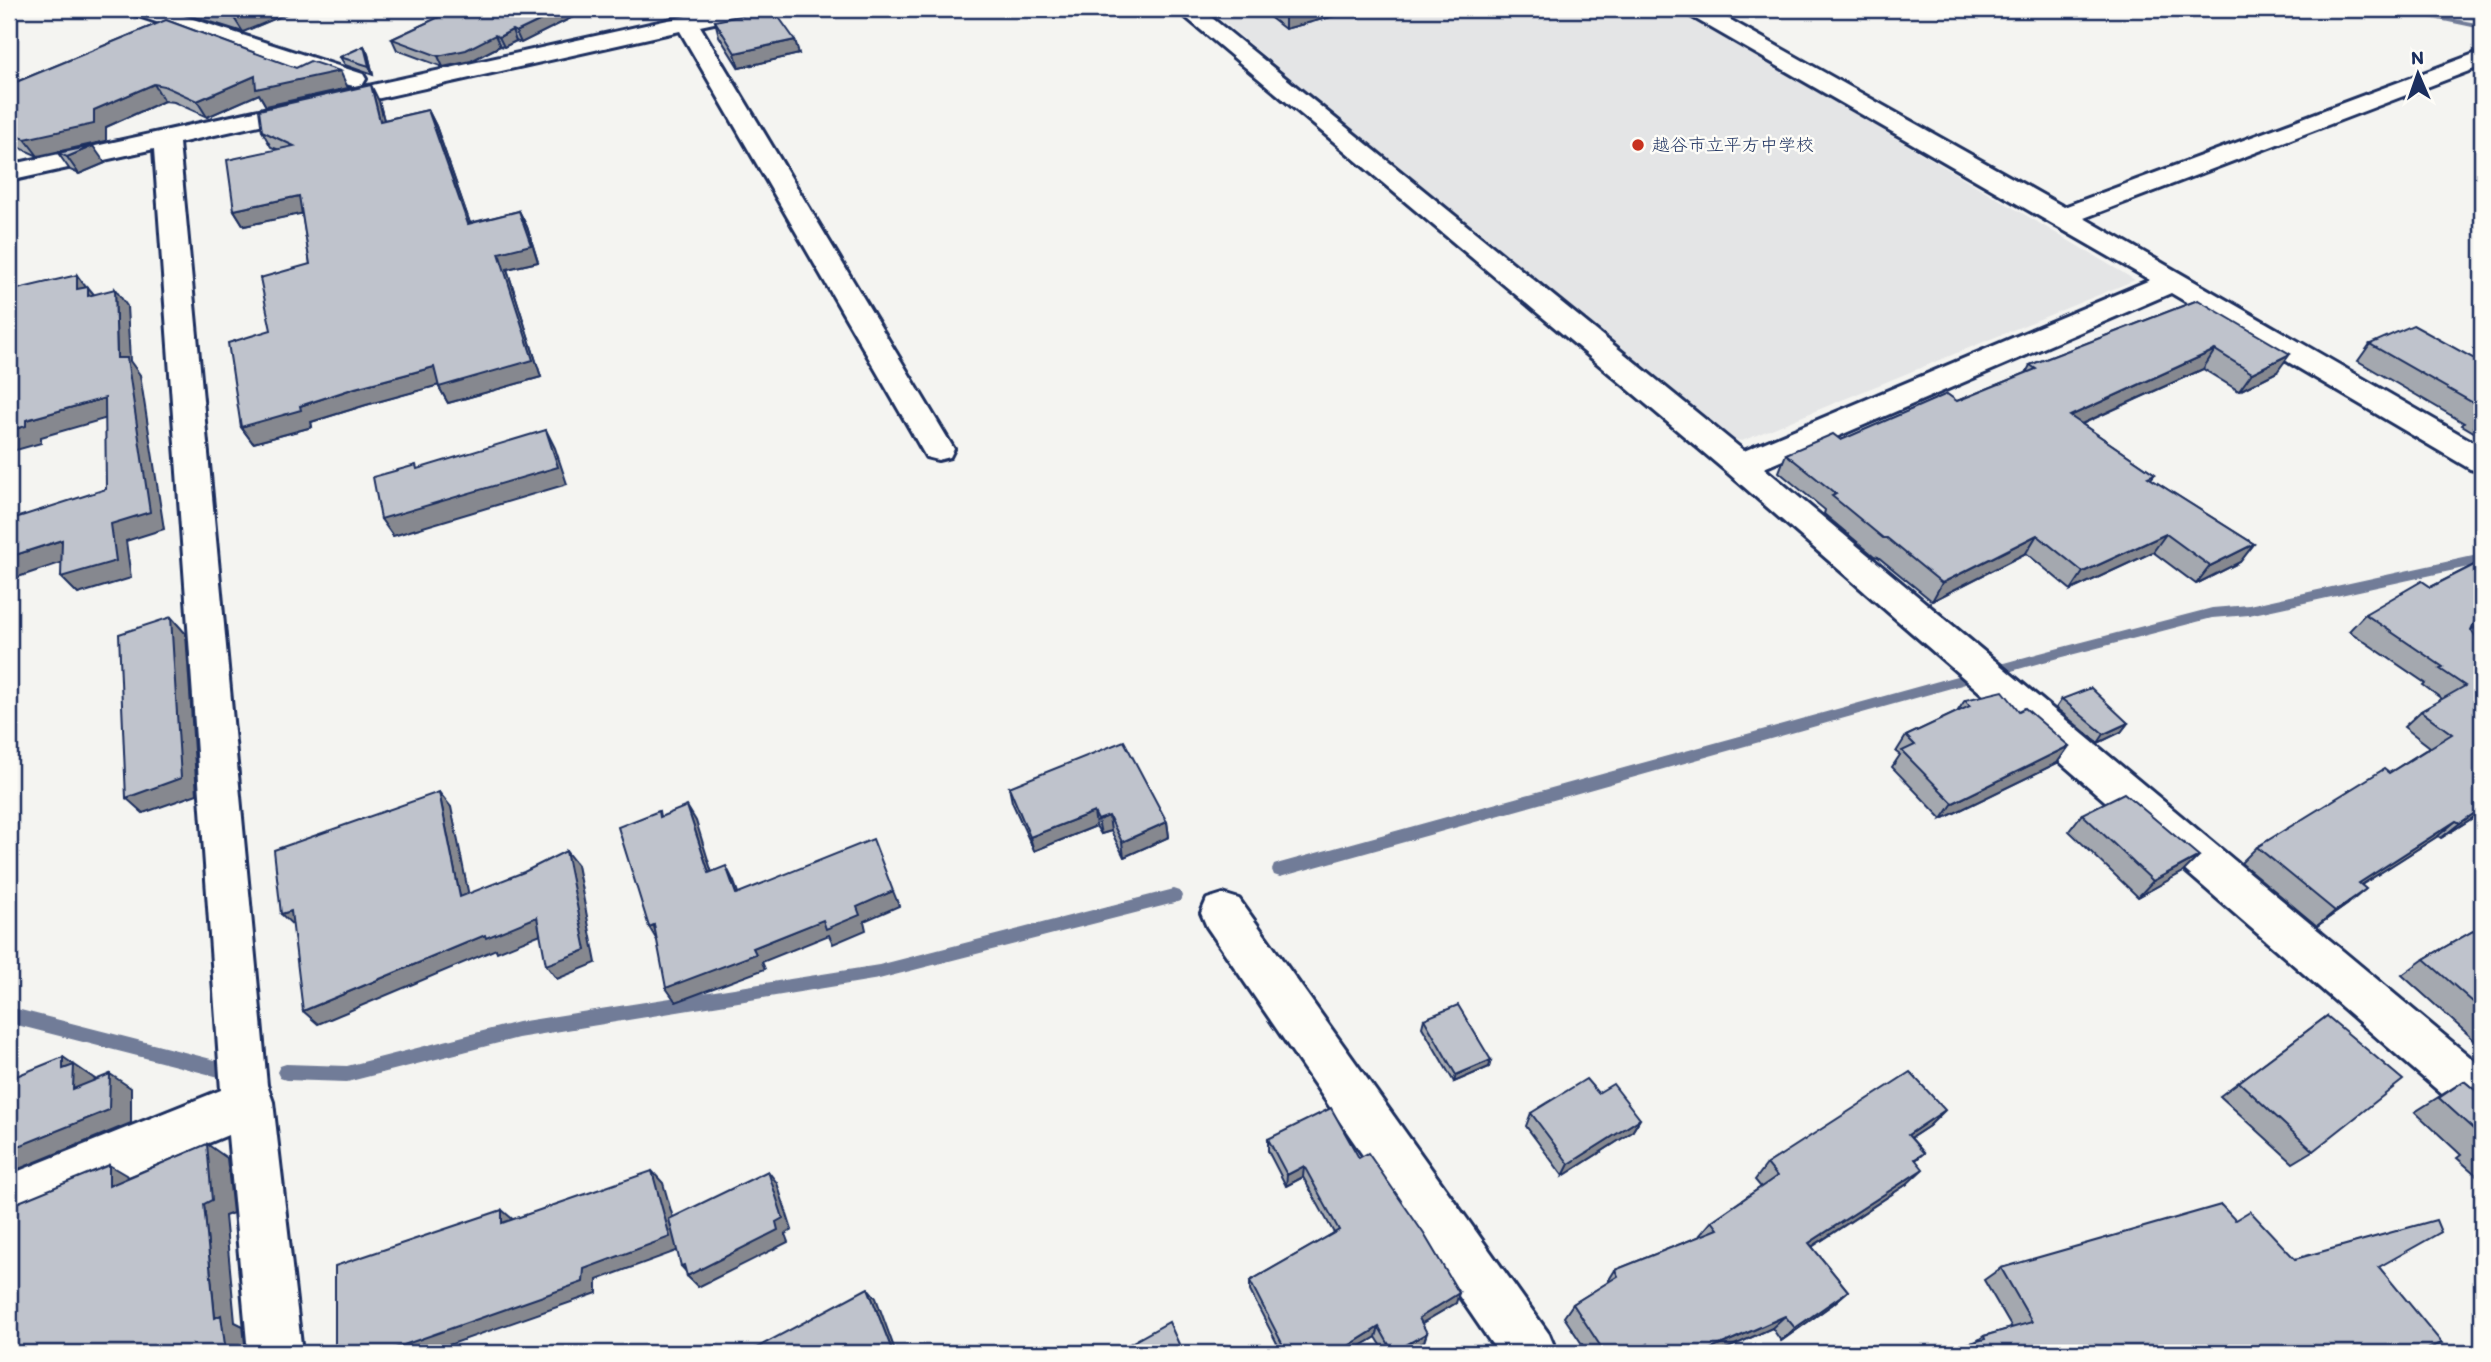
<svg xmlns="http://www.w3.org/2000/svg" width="2491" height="1362" viewBox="0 0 2491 1362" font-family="Itim,'Klee One',sans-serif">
  <rect width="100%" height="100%" fill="#f4f4f1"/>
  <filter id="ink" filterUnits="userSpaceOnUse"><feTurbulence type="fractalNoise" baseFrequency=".0143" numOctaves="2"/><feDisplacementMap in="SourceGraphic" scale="14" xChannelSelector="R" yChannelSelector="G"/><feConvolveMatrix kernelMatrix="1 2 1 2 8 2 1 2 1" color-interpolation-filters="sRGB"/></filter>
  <g filter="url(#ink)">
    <path fill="#e4e5e6" d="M1208 9H1678L2135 280 1742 441 1722 437Z"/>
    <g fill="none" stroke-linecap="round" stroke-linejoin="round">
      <g fill="#717c98" fill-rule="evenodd">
        <path d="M2386 9H2401L2482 24V29Z"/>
        <path d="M2482 554V564L2249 615 2212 618 2040 663 1280 877 1274 875 1272 870 1274 865 1280 863 2040 653 2212 608 2249 605Z"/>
        <path d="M1174 889 1180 891 1182 896 1180 901 1174 903 879 979 518 1038 347 1082 286 1080 280 1078 277 1072 280 1066 286 1064 347 1066 518 1022 879 965Z"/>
        <path d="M9 1007 219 1061 225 1063 228 1069 225 1075 219 1077 9 1023Z"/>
      </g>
      <g stroke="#1b2f5e" stroke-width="6">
        <g id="minor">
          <path d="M129 9H162L363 74 366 79 363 84 354 86 345 84 132 14Z"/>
          <path d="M718 9H759L756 14 700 26 954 449 950 457 938 460 926 457 680 31 179 143 267 1085 273 1102 302 1353H248L228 1135 9 1225V1175L221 1090 154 149 9 181V165Z"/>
          <path d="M1176 9H1201L1744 451 2150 280 1687 14 1684 9H1711L2064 207 2482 51V66L2084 218 2482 447V472L2470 469 2171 293 1764 468 2482 1067V1121L2465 1114 1728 473Z"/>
          <path d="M1223 894 1239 899 1549 1334 1557 1353H1498L1207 927 1201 913 1207 899Z"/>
        </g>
      </g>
      <use href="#minor" fill="#fdfcf7" fill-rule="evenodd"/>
    </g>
    <g fill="#a4a8af" stroke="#1b2f5e" stroke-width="2">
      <path d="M169 9H298L243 32Z"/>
      <path d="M456 9H582L583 12 521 43 516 41 504 47 500 46 471 61 443 67 397 50 392 39Z"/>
      <path d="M1259 9H1361L1285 29Z"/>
      <path d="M166 20 348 88 266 106 259 94 207 117 174 102 164 101 106 127V141L38 156 11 144 9 142V85Z"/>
      <path d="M715 21 795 40 799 54 739 68 719 36Z"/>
      <path d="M364 46 368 54 373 75 345 65 340 57Z"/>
      <path d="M379 101 384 120 428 110 436 126 470 223 519 211 527 227 538 262 507 269 541 377 448 403 438 385 366 405 311 422 312 427 253 443 241 427 271 330 310 264 302 213 244 226 234 210 277 149 271 147 262 131Z"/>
      <path d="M58 153 105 163 79 174 70 170Z"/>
      <path d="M2198 300 2277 372 2239 391 2203 369 2082 424 2155 474 2151 479 2254 544 2240 562 2196 584 2153 552 2071 590 2026 553 1932 601 1878 557 1874 556 1824 514 1825 510 1779 472 1786 454 1841 440 1957 401 2026 373 2030 365Z"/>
      <path d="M2370 344 2482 363V437L2462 425 2464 423 2358 361Z"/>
      <path d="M2482 561V631L2474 628 2471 630 2478 641 2482 643V812L2441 838 2438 836 2361 885 2348 904 2317 926 2241 863 2257 847 2389 773 2430 747 2404 727 2421 711 2442 699 2423 685 2425 683 2349 631 2365 614 2431 587Z"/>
      <path d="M2062 699 2128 723 2121 732 2098 743 2056 708Z"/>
      <path d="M1965 700 2019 711 2069 746 2057 763 1942 819 1892 767 1900 755 1896 752 1906 736 1957 712Z"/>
      <path d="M1009 787 1167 822 1169 837 1124 857 1111 831 1101 834 1096 826 1034 851 1012 802Z"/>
      <path d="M2082 814 2183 872 2138 897 2069 831Z"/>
      <path d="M2482 926V1047L2402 975 2424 959Z"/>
      <path d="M2327 1016 2313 1151 2293 1163 2220 1096Z"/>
      <path d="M1424 1019 1491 1060 1489 1067 1454 1082 1422 1027Z"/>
      <path d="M2464 1081 2482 1096V1180L2457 1158 2461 1155 2415 1112Z"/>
      <path d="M1598 1093 1640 1119 1632 1132 1563 1176 1526 1126 1531 1113Z"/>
      <path d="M1945 1110 1929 1126 1911 1138 1924 1153 1916 1160 1907 1184 1812 1247 1848 1291 1833 1304 1781 1341 1772 1328 1717 1353H1588L1564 1317 1573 1304 1607 1283 1615 1270 1701 1236 1700 1235 1712 1221 1761 1187 1755 1180 1767 1164Z"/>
      <path d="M1268 1139 1359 1158 1456 1303 1422 1323 1424 1342 1404 1353H1386L1376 1337 1349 1353H1282L1250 1291V1281L1334 1233 1303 1177 1286 1186 1268 1151Z"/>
      <path d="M2235 1220 2295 1259 2441 1232 1975 1342 1984 1336 2012 1328 1984 1280 2001 1268Z"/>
    </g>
    <g fill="#86888f" stroke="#1b2f5e" stroke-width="2">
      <path d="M256 9H298L243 32 234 18Z"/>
      <path d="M564 9H582L583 12 521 43 516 32Z"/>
      <path d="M1285 9H1361L1285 29Z"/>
      <path d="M512 30 516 41 504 47 499 37Z"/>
      <path d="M495 35 500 46 471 61 443 67 438 56Z"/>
      <path d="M795 40 799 54 739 68 735 53Z"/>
      <path d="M364 46 368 54 373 75 369 66Z"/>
      <path d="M340 71 348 88 266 106 259 94 207 117 197 101 255 76Z"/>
      <path d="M154 84 164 101 106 127V141L38 156 25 139Z"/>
      <path d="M371 85 379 101 388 136 380 121Z"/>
      <path d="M428 110 436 126 476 240 468 224Z"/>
      <path d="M93 146 105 163 79 174 67 157Z"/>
      <path d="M299 196 309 212 244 226 234 210Z"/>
      <path d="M519 211 527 227 538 262 507 269 541 377 448 403 439 387 499 253Z"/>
      <path d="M77 275 88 290V287L101 303 77 289Z"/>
      <path d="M115 289 127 306 130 361 140 375 164 529 126 541 131 578 78 594 61 577 111 524 117 358Z"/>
      <path d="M2215 350 2203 369 2059 434 2070 416Z"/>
      <path d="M2290 354 2277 372 2239 391 2252 373Z"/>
      <path d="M434 367 443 384 366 405 311 422 312 427 253 443 241 427 300 406 355 388Z"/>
      <path d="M105 398 118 415 41 437V443L9 452V431L26 420Z"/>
      <path d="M546 430 555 448 567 484 393 536 381 519Z"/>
      <path d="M2166 534 2153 552 2071 590 2083 572Z"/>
      <path d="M2037 535 2026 553 1932 601 1942 583Z"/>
      <path d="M62 540 78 557 9 580V557Z"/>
      <path d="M2254 544 2240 562 2196 584 2210 566Z"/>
      <path d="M2482 615V621L2474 628 2460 634 2477 617Z"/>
      <path d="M171 617 186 634 197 794 143 813 126 798Z"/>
      <path d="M2128 723 2121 732 2098 743 2104 734Z"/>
      <path d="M2069 746 2057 763 1942 819 1953 803Z"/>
      <path d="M439 792 451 807 472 911 460 897Z"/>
      <path d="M687 806 696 821 717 889 709 873Z"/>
      <path d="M2482 808V812L2441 838 2460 823Z"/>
      <path d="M1094 812 1096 826 1034 851 1030 837Z"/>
      <path d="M1109 816 1111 831 1101 834 1098 820Z"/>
      <path d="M2456 821 2438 836 2341 898 2359 883Z"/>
      <path d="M1167 822 1169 837 1124 857 1122 842Z"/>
      <path d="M566 851 577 865 596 963 557 979 546 965Z"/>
      <path d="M2199 856 2183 872 2138 897 2153 881Z"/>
      <path d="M726 866 734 882 744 909 736 894Z"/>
      <path d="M2366 889 2348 904 2317 926 2335 911Z"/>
      <path d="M893 891 899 906 864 921 866 930 833 944 829 935 762 962 765 969 676 1002 666 988 753 948Z"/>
      <path d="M291 911 296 928 281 914Z"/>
      <path d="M537 917 548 931 497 952 496 949 318 1024 303 1011 485 935Z"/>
      <path d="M654 925 658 942 649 927Z"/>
      <path d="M63 1057 95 1079V1102L73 1089 63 1069Z"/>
      <path d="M1491 1060 1489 1067 1454 1082 1456 1075Z"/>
      <path d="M110 1074 131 1088V1123L9 1173V1150Z"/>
      <path d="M1945 1110 1929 1126 1892 1150 1908 1135Z"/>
      <path d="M1640 1119 1632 1132 1563 1176 1569 1164Z"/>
      <path d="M207 1144 227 1158 233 1213 225 1216 235 1322 243 1326 246 1353 225 1345 215 1318 204 1204Z"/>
      <path d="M109 1165 131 1178 109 1186Z"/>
      <path d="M1304 1166 1303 1177 1286 1186 1287 1175Z"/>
      <path d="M1923 1169 1907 1184 1796 1257 1809 1243Z"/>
      <path d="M652 1171 663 1183 682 1249 597 1280V1293L426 1353H381L584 1269Z"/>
      <path d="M768 1171 777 1183 792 1230 785 1234 788 1242 698 1287 687 1276 689 1275 681 1266 776 1222Z"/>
      <path d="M502 1210 516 1222 502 1223Z"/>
      <path d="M868 1288 876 1298 896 1353H893Z"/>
      <path d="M1848 1291 1833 1304 1781 1341 1795 1328Z"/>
      <path d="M1459 1293 1456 1303 1415 1327 1419 1318Z"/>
      <path d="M1785 1316 1772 1328 1717 1353H1702Z"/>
      <path d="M1379 1327 1376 1337 1349 1353H1337Z"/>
      <path d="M1427 1333 1424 1342 1404 1353H1393Z"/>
      <path d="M1648 1344 1640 1353H1633Z"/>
      <path d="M247 1346 263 1353H246Z"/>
    </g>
    <g fill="#bfc3cc" stroke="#1b2f5e" stroke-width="2">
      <path d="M205 9H256L234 18Z"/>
      <path d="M456 9H564L516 32 512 30 499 37 495 35 466 50 438 56 392 39Z"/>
      <path d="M773 9 795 40 735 53 715 21Z"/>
      <path d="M166 20 296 68 310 61 340 71 256 89 255 76 197 101 164 86 154 84 94 110V124L25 139 9 132V123H10L9 122V85Z"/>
      <path d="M364 46 369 66 340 57Z"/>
      <path d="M371 85 380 121 428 110 468 224 519 211 531 245 499 253 533 360 439 387 434 367 355 388 300 406 301 410 241 427 228 343 271 330 260 278 310 264 299 196 234 210 227 160 294 146 262 131 259 110Z"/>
      <path d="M93 146 67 157 58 153Z"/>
      <path d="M77 275V289L88 287V296L115 289 117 358H127L150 512 111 524 116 561 61 577 62 540 9 557V520L106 489 105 398 26 420V426L9 431V291Z"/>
      <path d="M2198 300 2290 354 2252 373 2215 350 2070 416 2155 474 2148 477 2254 544 2210 566 2166 534 2083 572 2037 535 1942 583 1887 538H1883L1832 496 1836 494 1786 454 1833 434 1841 440 1947 394 1957 401 2036 369 2030 365Z"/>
      <path d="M2413 325 2482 363V412L2476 408 2480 407 2370 344Z"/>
      <path d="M546 430 558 467 381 519 373 477 416 465 417 469Z"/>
      <path d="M2482 561V615L2477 617 2471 630 2478 641 2482 643V808L2460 823 2456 821 2359 883 2366 889 2335 911 2257 847 2384 769 2389 773 2452 734 2421 711 2465 686 2440 669 2443 667 2365 614 2422 581 2431 587Z"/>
      <path d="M171 617 181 778 126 798 119 634Z"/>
      <path d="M2091 688 2128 723 2104 734 2062 699Z"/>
      <path d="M2003 691 2019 711 2025 708 2069 746 1953 803 1902 751 1915 745 1906 736 1970 706 1965 700Z"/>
      <path d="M1124 741 1167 822 1122 842 1109 816 1098 820 1094 812 1030 837 1009 787Z"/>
      <path d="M439 792 460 897 524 872 566 851 586 950 546 965 537 917 486 938 485 935 303 1011 291 911 281 914 274 850Z"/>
      <path d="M2124 793 2199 856 2153 881 2082 814Z"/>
      <path d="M687 806 709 873 726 866 736 894 873 839 893 891 857 907 860 915 826 929 823 920 753 948 756 954 666 988 654 925 649 927 618 827 659 811 660 817Z"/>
      <path d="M2482 926V1010L2424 959Z"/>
      <path d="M1458 1005 1491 1060 1456 1075 1424 1019Z"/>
      <path d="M2327 1016 2403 1080 2313 1151 2239 1082Z"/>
      <path d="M63 1057V1069L74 1065 73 1089 110 1074 109 1110 9 1150V1079Z"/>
      <path d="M1910 1072 1945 1110 1908 1135 1924 1153 1915 1159 1923 1169 1809 1243 1848 1291 1795 1328 1785 1316 1702 1353H1653L1648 1344 1633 1353H1605L1573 1304 1618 1276 1615 1270 1718 1229 1712 1221 1777 1176 1767 1164Z"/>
      <path d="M1586 1079 1598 1093 1613 1084 1640 1119 1569 1164 1531 1113Z"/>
      <path d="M2464 1081 2482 1096V1137L2439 1098Z"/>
      <path d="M1331 1108 1359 1158 1368 1153 1424 1234 1459 1293 1419 1318 1427 1333 1393 1352 1379 1327 1337 1353H1287L1250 1281 1339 1230 1304 1166 1287 1175 1268 1139Z"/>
      <path d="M207 1144 212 1200 204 1204 215 1318 221 1315 225 1345 247 1346 246 1353H9V1206L109 1165V1186Z"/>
      <path d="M652 1171 670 1237 584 1269 583 1282 381 1353H335V1266L502 1210V1223Z"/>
      <path d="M768 1171 783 1218 776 1222 778 1230 687 1276 684 1265 681 1266 669 1219Z"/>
      <path d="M2221 1205 2235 1220 2250 1211 2295 1259 2436 1220 2441 1232 2379 1267 2442 1343 2417 1353H1932L1985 1339 1984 1336 2032 1322 2001 1268Z"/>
      <path d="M868 1288 893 1353H747Z"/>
      <path d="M1169 1322 1183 1353H1113Z"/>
    </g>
  </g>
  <circle fill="#c8321e" stroke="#fdfcf7" stroke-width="2.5" cx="1638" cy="145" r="7"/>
  <g text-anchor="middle" stroke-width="5" stroke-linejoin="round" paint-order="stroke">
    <g font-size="18" fill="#1b2f5e" stroke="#fdfcf7" text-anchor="start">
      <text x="1652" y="151">越谷市立平方中学校</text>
    </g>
  </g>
  <rect width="2491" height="1362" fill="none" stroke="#fdfcf7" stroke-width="35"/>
  <rect x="18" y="18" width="2456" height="1327" fill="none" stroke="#1b2f5e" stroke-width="2.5" filter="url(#ink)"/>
  <g transform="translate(2418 74) rotate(358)" stroke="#fdfcf7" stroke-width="5" paint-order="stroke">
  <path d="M0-5L12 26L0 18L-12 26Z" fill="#1b2f5e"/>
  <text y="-10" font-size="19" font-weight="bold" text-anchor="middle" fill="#1b2f5e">N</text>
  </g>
</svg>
